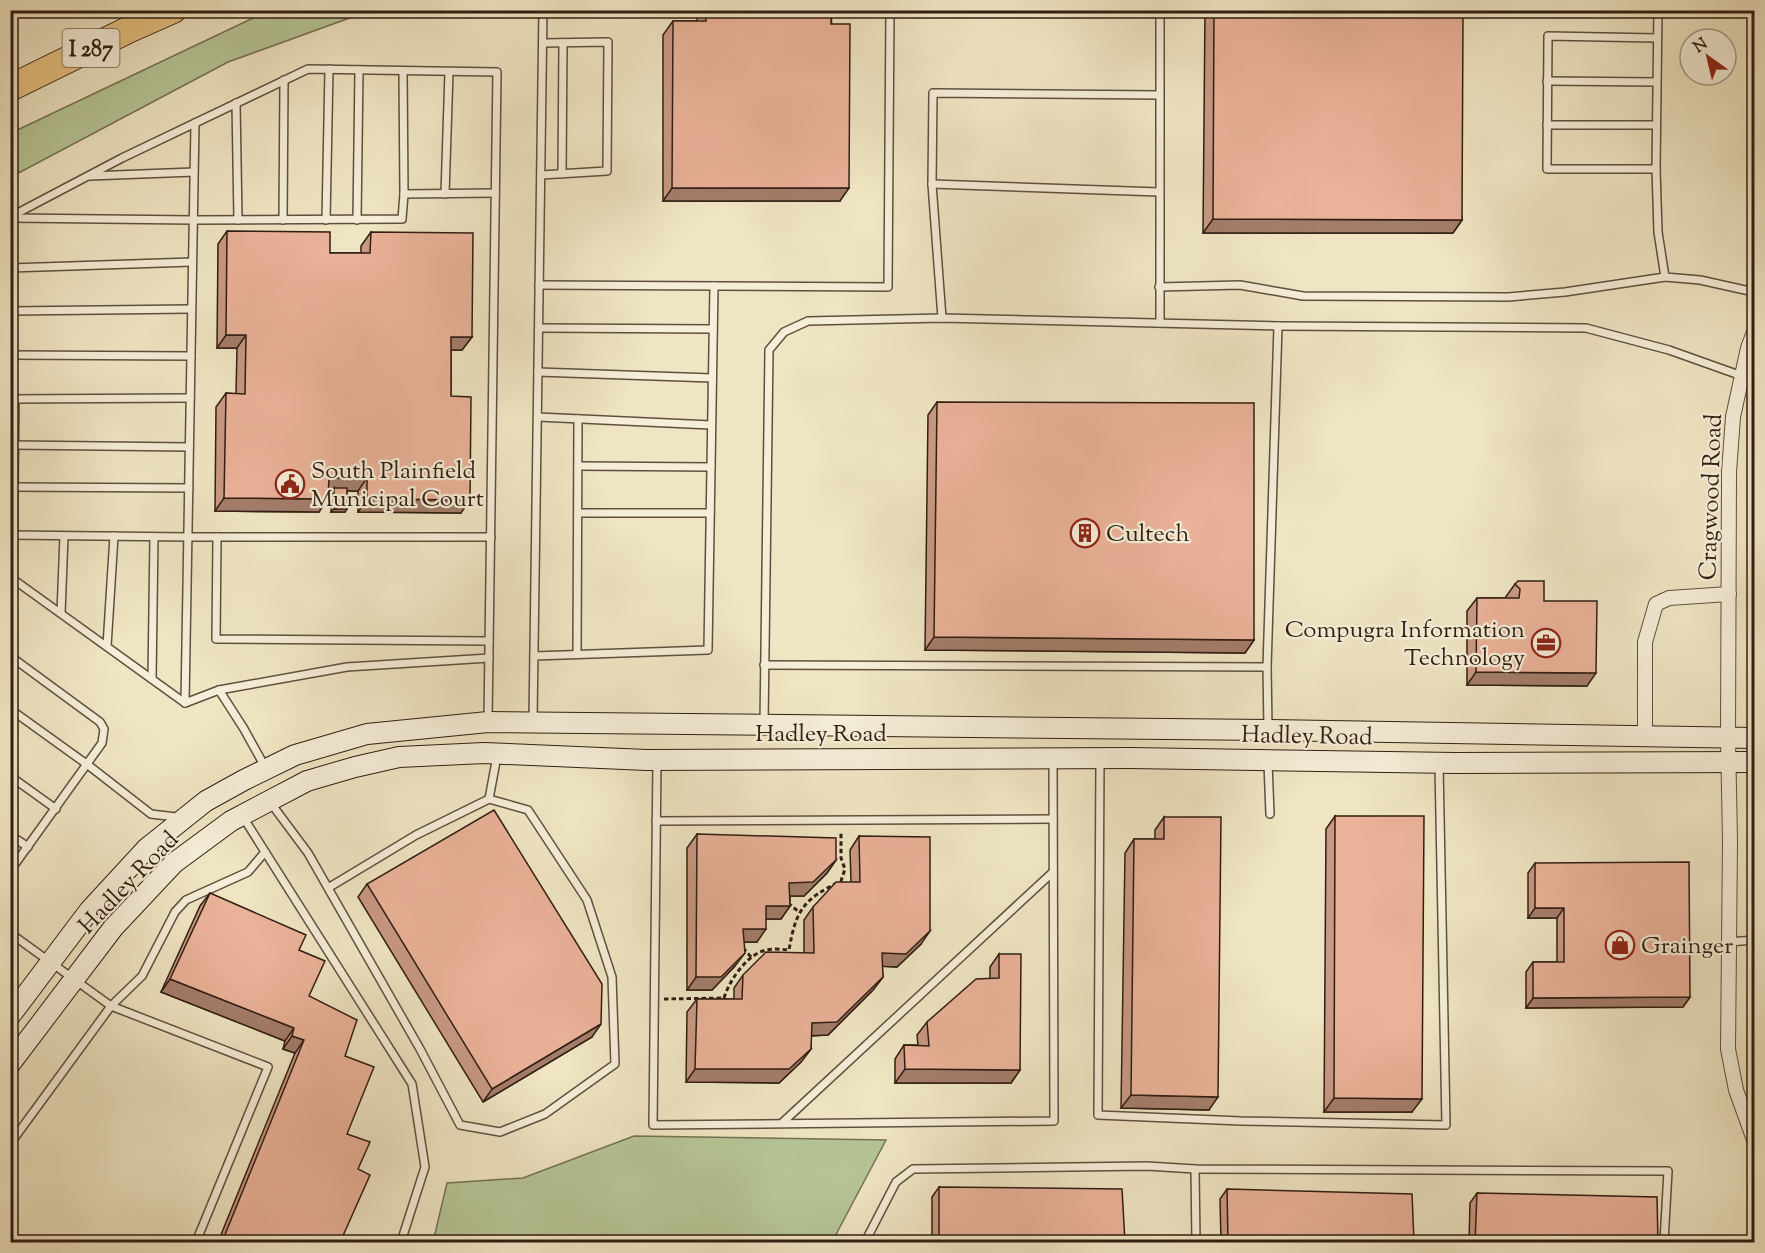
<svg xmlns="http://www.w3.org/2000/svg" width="1765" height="1253" viewBox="0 0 1765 1253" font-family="'Sorts Mill Goudy',serif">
  <rect width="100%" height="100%" fill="#efe5c3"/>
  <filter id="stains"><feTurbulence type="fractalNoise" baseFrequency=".00333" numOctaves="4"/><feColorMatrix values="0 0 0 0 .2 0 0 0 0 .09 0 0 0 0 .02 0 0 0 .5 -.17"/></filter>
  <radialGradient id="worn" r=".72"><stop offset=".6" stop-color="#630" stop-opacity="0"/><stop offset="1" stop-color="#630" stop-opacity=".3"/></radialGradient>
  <g fill="#b6c596" stroke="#747154" stroke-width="1.5">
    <path d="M270 10 369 11 228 62 11 177V133Z"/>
    <path d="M634 1136 886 1140 832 1242H433L447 1183 523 1178Z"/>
  </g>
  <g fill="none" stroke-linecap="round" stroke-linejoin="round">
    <g stroke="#604f3f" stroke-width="10">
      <g id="lane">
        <path d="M1658 10 1656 169 1658 232 1665 277 1700 280 1754 292"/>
        <path d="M403 71 404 194"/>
        <path d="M1547 81 1656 82"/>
        <path d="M236 103 238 220"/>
        <path d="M1547 125H1656"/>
        <path d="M1656 169H1547L1548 36 1657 38"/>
        <path d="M562 174 563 43"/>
        <path d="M541 175 607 171 608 42 543 43"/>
        <path d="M89 176 194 172"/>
        <path d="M932 184 1159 192"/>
        <path d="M445 194 449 72"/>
        <path d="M10 217 122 158 308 69 497 72 488 720"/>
        <path d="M11 218 193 220 402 219 404 194 495 193"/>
        <path d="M283 220 284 80"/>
        <path d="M326 220 329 69"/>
        <path d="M357 220 359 70"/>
        <path d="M10 268 192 262"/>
        <path d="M539 285 888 287 890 10"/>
        <path d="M1159 287 1240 285 1303 296 1508 297 1565 292 1665 277"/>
        <path d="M10 311 191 309"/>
        <path d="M942 318 932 184 933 93 1159 95"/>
        <path d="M1160 323V10"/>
        <path d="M539 328 713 329"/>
        <path d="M10 355 191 356"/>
        <path d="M538 372 712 378"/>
        <path d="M10 399 190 398"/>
        <path d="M538 417 711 425"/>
        <path d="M12 445 189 447"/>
        <path d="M578 466 711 467"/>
        <path d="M10 487 189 488"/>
        <path d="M578 513H710"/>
        <path d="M10 535 188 537H491"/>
        <path d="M217 537 216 639 489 641"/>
        <path d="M10 577 185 703 219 690 244 729 265 767"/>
        <path d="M13 579 15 399"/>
        <path d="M61 613 64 536"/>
        <path d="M107 646 114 536"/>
        <path d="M577 654 578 419"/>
        <path d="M10 656 100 722 104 729 102 743 10 871"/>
        <path d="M534 656 708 650 714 286"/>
        <path d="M764 665 1267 667"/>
        <path d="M152 679 154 537"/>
        <path d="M219 690 347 667 489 658"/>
        <path d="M185 703 195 123"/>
        <path d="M10 709 88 765 151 814 176 817"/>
        <path d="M533 720 543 10"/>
        <path d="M764 724 769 350 784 332 808 321 942 318 1278 326 1586 328 1669 350 1742 376"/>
        <path d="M1268 728 1267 667 1278 326"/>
        <path d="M1100 760 1098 1115 1241 1121 1446 1125 1439 765"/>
        <path d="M657 762 653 1125 1054 1121 1053 759"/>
        <path d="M1268 763 1270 814"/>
        <path d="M10 776 56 809"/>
        <path d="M489 799 497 756"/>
        <path d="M270 802 308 853 420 1049 460 1125 500 1132 545 1114 615 1064 612 977 587 900 528 810 489 799 416 835 328 888"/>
        <path d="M243 817 412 1084 425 1167 401 1242"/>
        <path d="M656 821 1053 819"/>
        <path d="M10 835 28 847"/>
        <path d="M10 933 111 1006 268 1067 196 1242"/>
        <path d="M1729 942 1754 940"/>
        <path d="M1741 1103H1754"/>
        <path d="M782 1123 1053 872"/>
        <path d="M10 1144 111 1006 142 976 175 912 186 900 248 872 265 852"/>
        <path d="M1195 1169 1196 1242"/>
        <path d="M865 1242 896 1182 913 1169 1147 1166 1195 1169 1668 1171 1664 1242"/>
      </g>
    </g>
    <g stroke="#604f3f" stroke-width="16">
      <g id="street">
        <path d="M1754 332 1748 348 1733 417 1729 472 1728 738 1730 841 1728 1049 1736 1090 1754 1140"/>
        <path d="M1645 737V642L1656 604 1669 598 1729 594"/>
      </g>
    </g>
    <g stroke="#311d13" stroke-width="22">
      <g id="secondary">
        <path d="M10 1016 89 911 147 848 206 801 244 780 295 755 367 734 488 722 1268 730 1754 738"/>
        <path d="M10 1064 113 928 174 863 231 821 307 781 355 767 399 757 484 753 647 760 1131 758 1455 763 1754 762"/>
      </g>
    </g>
    <g stroke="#311d13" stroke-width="28">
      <path id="highway" d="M10 88 130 29 173 10"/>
    </g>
    <g stroke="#311d13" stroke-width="3" stroke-dasharray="4.5 3" stroke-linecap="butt">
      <path d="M788 903 799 912"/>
      <path d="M743 948 752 958"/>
      <path d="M664 999 724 998C729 982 743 960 760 952 769 948 780 949 789 950 796 909 804 899 841 881L845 869 841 858V831"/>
    </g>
    <use href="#lane" stroke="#f5eed8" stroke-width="7"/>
    <use href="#street" stroke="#f5eed8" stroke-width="14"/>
    <use href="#secondary" stroke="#f5eed8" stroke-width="20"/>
    <use href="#highway" stroke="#e8c282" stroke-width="26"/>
  </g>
  <g fill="#c99984" stroke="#311d13" stroke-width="1.5">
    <path d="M697 10H831L840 201H663V35L673 21H697Z"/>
    <path d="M1205 10H1438L1462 220 1453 233H1203Z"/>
    <path d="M227 231 330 253H361V246L371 232 472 337 462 350H451V396L461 513 358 512V491H347L345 512H331L332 491H329L319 512 215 511 216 407 226 393 236 394 237 348H217L218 244Z"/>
    <path d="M937 402 1254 640 1245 653 925 650 928 415Z"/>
    <path d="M1515 584 1544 601 1587 686 1467 685V611L1477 598H1505Z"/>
    <path d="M1335 816 1412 1112H1324L1326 829Z"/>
    <path d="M1164 817 1209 1110 1121 1108 1125 853 1134 839H1155V830Z"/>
    <path d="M697 834 836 860 827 873 804 896H790V906L781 919H766L757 942H744L735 966 712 990H687V848Z"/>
    <path d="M859 836 921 944 897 967 882 966 883 977 873 990 828 1035 811 1036V1049L801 1062 779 1083 686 1082 687 1012 697 999H734V988L743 975 804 953V920L813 907 851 882 850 850Z"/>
    <path d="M1535 863 1690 997 1683 1007 1526 1008V972L1533 962H1557V918H1528V873Z"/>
    <path d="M367 884 592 1037 483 1102 358 897Z"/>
    <path d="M210 893 299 950 309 996 345 1056 347 1134 358 1169 342 1238 353 1242H218L295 1053 283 1049 285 1041 161 992 200 906Z"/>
    <path d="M999 954 1020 1070 1011 1083H895V1059L904 1045H918L917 1035 927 1022 990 978V967Z"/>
    <path d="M939 1187 1125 1242H932V1197Z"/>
    <path d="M1227 1189 1414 1242H1221L1220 1199Z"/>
    <path d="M1477 1193 1658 1242H1469L1470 1203Z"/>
  </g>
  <g fill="#a47d6b" stroke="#311d13" stroke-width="1.5">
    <path d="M672 188H849L840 201H663Z"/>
    <path d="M1213 219 1462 220 1453 233H1203Z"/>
    <path d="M226 335H246L237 348H217Z"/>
    <path d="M451 337H472L462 350H442Z"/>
    <path d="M329 478H367L358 491H334V488L332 491H319Z"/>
    <path d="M224 498 328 499 319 512 215 511Z"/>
    <path d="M367 499 470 500 461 513 358 512Z"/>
    <path d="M334 509H347L345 512H331Z"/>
    <path d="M934 637 1254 640 1245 653 925 650Z"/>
    <path d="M1476 672 1596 673 1587 686 1467 685Z"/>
    <path d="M836 860 827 873 804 896H780L789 883Z"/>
    <path d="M766 906H790L781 919H757Z"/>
    <path d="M1535 908H1564L1557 918H1528Z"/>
    <path d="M743 929H766L757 942H734Z"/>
    <path d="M930 931 921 944 897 967 873 966 882 953Z"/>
    <path d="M745 953 735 966 712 990H687L696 977Z"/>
    <path d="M883 977 873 990 828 1035 803 1036 812 1023Z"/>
    <path d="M170 979 294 1028 285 1041 161 992Z"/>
    <path d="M1690 997 1683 1007 1526 1008 1533 998Z"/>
    <path d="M601 1024 592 1037 483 1102 492 1089Z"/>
    <path d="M292 1036 304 1040 295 1053 283 1049Z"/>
    <path d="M811 1049 801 1062 779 1083 686 1082 695 1069Z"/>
    <path d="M905 1069 1020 1070 1011 1083H895Z"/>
    <path d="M1131 1095 1218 1097 1209 1110 1121 1108Z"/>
    <path d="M1334 1098 1422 1099 1412 1112H1324Z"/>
  </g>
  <g fill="#eab299" stroke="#311d13" stroke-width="1.5">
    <path d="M706 10H831V24H850L849 188H672L673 21H706Z"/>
    <path d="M1214 10H1438V14H1463L1462 220 1213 219Z"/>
    <path d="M227 231 330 232V253H370L371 232 473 233 472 337H451V396L471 397 470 500 367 499V478H329L328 499 224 498 226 393 245 394 246 335H226Z"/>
    <path d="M937 402 1254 403V640L934 637Z"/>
    <rect x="334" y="488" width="13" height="21"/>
    <path d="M1518 581H1544V601H1597L1596 673 1476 672 1477 598H1519L1520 589 1515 584Z"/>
    <path d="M494 810 602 984 601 1024 492 1089 367 884Z"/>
    <path d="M1335 816H1424L1422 1099 1334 1098Z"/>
    <path d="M1164 817H1221L1218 1097 1131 1095 1134 839H1164Z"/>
    <path d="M697 834 836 838V860L813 882 789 883 790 906H766V929H743L745 953 721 977H696Z"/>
    <path d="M859 836 930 837V931L906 954 882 953 883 977 837 1022 812 1023 811 1049 789 1069H695L697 999H742L743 975 766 952 814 953 813 907 836 882H860Z"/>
    <path d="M1689 862 1690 997 1533 998V962H1564V908H1535V863Z"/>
    <path d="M210 893 306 935 299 950 325 961 309 996 357 1020 345 1056 374 1067 347 1134 370 1142 358 1169 370 1175 342 1238 353 1242H222L304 1040 292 1036 294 1028 170 979Z"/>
    <path d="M999 954H1021L1020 1070 905 1069 904 1045 929 1046 927 1022 976 979 999 978Z"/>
    <path d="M939 1187 1122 1189 1125 1242H939Z"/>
    <path d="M1227 1189 1412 1194 1414 1242H1228Z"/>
    <path d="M1477 1193 1657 1197 1658 1242H1475Z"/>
  </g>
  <defs>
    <g id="civic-ring" transform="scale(1.5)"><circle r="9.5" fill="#f5eed8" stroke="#8f2418" stroke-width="1.5"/><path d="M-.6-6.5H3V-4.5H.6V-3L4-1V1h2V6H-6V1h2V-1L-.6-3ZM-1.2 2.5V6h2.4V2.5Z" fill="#8f2418"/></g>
    <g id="building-ring" transform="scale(1.5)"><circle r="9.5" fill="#f5eed8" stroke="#8f2418" stroke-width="1.5"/><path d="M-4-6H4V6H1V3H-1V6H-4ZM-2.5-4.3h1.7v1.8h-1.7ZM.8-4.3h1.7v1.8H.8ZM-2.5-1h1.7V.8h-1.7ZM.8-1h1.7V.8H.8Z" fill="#8f2418"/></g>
    <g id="office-ring" transform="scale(1.5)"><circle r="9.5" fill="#f5eed8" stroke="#8f2418" stroke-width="1.5"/><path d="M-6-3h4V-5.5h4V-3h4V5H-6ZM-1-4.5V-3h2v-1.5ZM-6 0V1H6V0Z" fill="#8f2418"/></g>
    <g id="shop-ring" transform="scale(1.5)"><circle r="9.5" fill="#f5eed8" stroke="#8f2418" stroke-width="1.5"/><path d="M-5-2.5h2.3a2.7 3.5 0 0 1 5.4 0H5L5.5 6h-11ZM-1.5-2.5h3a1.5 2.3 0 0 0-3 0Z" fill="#8f2418"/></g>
  </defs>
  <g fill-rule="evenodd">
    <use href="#civic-ring" x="290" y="484"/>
    <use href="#building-ring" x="1085" y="533"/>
    <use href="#office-ring" x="1546" y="643"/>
    <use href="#shop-ring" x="1620" y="945"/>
  </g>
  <g text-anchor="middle" stroke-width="4.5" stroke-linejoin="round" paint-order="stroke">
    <rect fill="#f5eed8" stroke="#6c5c4e" stroke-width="1.5" x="62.5" y="29" width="57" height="38" rx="4.5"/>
    <g font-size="22" font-weight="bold" fill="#311d13">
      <text x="91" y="56">I 287</text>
    </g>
    <g font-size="24" fill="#311d13" stroke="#f5eed8" text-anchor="start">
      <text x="311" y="478">South Plainfield<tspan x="311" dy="28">Municipal Court</tspan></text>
      <text x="1106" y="541">Cultech</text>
      <text x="1525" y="637" text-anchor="end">Compugra Information<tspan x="1525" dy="28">Technology</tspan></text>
      <text x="1641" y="953">Grainger</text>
    </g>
    <g font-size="24" fill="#311d13" stroke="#f5eed8">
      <text transform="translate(1710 497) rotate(-88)" y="8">Cragwood Road</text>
      <text x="821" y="741">Hadley Road</text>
      <text transform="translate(1307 735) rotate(1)" y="8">Hadley Road</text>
      <text transform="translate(128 882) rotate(-46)" y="8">Hadley Road</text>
    </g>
  </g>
  <rect width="1765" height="1253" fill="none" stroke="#efe5c3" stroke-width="36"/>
  <rect x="12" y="12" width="1741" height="1229" fill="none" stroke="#311d13" stroke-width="3"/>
  <rect x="18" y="18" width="1729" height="1217" fill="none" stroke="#311d13" stroke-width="1.5"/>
  <g transform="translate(1708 57) rotate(326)"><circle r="28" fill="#f5eed8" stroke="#a79a89" stroke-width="1.5"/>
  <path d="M0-4.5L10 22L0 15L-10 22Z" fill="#8f2418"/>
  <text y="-9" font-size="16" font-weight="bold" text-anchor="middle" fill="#311d13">N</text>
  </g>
  <rect width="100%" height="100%" filter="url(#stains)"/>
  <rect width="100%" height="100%" fill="url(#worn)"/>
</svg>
